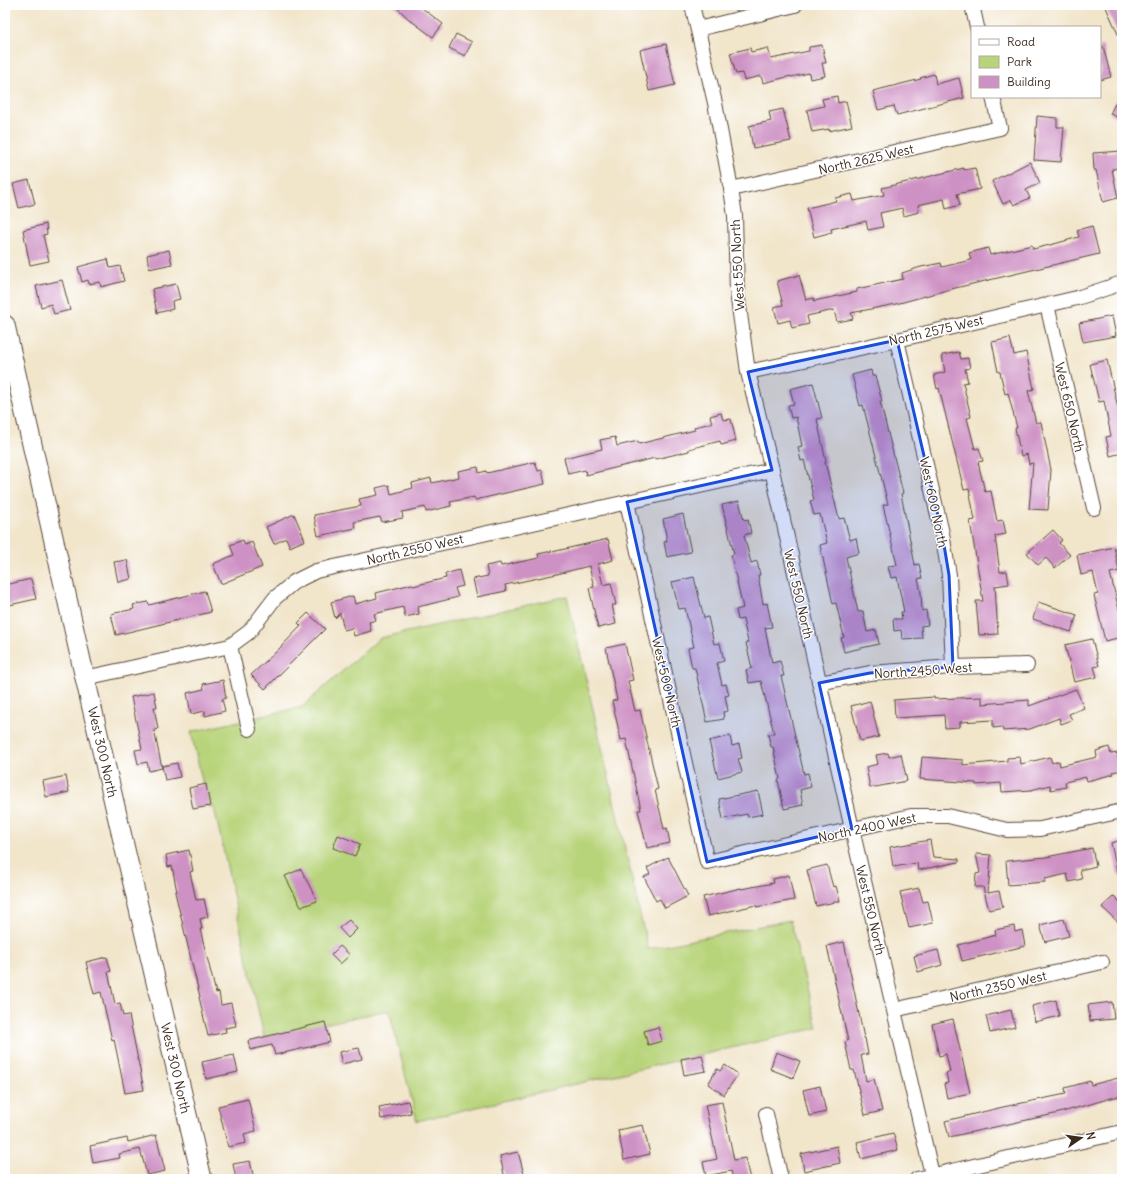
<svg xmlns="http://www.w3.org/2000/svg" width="1127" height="1184" viewBox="0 0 1127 1184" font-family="Delius,sans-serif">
  <rect width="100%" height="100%" fill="#fff"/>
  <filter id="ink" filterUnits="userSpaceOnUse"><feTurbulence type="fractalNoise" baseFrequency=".025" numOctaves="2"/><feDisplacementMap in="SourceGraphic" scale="8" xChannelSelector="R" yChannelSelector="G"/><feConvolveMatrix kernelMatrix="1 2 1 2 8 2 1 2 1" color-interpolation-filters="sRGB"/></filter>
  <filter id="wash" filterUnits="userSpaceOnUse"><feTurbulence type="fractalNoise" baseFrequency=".012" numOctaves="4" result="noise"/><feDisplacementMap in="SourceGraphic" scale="16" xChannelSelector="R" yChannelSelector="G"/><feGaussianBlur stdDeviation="0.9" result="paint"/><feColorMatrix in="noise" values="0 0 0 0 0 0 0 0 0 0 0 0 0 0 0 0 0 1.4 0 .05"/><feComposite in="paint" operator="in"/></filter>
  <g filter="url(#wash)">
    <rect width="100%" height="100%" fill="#f1e5ca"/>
    <path fill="#b8d47a" stroke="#7a7f4c" d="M567 596 648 949 790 920 817 1028 417 1121 389 1010 264 1037 214 807H208L191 732 302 707 380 638Z"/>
    <g id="blocks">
      <g fill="#ce91c4">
        <path d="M394 5H418L443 24 433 37 410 20Z"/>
        <path d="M1105 5H1122V43Z"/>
        <path d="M456 34 472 42 465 56 449 48Z"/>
        <path d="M666 44 675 85 649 91 640 50Z"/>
        <path d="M822 45 826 63H822L825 76 810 79 809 73 791 77V76L763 83 761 76 744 80 742 73 736 74 730 53 750 48 751 52 768 48 771 59 809 51V47Z"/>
        <path d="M1100 46H1103L1111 77 1100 80Z"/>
        <path d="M934 74 936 84 959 78 964 98 897 115 894 106 878 110 873 91 921 79 920 78Z"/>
        <path d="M1122 89V119L1110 114Z"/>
        <path d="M837 96 838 103 846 101 852 126 829 131V129L812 132 807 110 824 106 822 99Z"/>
        <path d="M783 109 791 141 753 148 749 126 771 121 769 112Z"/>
        <path d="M1037 116 1057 118V127H1064L1061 162 1034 160Z"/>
        <path d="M1122 151V168L1112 169 1118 198 1103 202 1096 170H1094L1093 153Z"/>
        <path d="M1030 162 1040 183 1026 190 1030 198 1014 205 1011 200 1003 204 992 181Z"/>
        <path d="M964 168V170L975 168 980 189 957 194 960 205 946 209 944 199 918 205 919 212 904 216 902 208 880 213 883 227 868 230 866 221 831 229 832 232 814 237 807 208 836 201 835 198 852 194 854 201 884 195 882 188Z"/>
        <path d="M29 180 35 204 19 208 13 184Z"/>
        <path d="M46 224 47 234 43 235 49 261 30 265 23 230Z"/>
        <path d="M1092 226 1099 254 947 290 896 304 851 313 853 319 837 322 834 310 807 316 809 324 792 328 790 320 778 323 774 307 783 305 777 281 799 275 806 300 814 298V301L857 292V289L903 279 902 273 921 267 941 263 942 267 971 260 969 253 988 248 990 255 1032 245 1033 249 1054 244 1079 237 1077 230Z"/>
        <path d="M169 250 172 264 149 269 147 255Z"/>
        <path d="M108 259 110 268 120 266 124 281 101 287 100 282 89 284 88 280 82 282 78 267Z"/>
        <path d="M62 280 70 310 54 314 51 304 41 307 36 286Z"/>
        <path d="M176 284 180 299 172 301 173 309 157 313 152 289Z"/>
        <path d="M1112 316 1116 336 1083 342 1079 323Z"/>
        <path d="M1010 338 1014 355 1026 352 1034 389 1028 391 1036 423 1041 422 1051 470 1048 510 1029 509 1033 463 1029 464 1027 454 1021 456 1015 428H1017L1008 393 1005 394 1000 372H998L992 342Z"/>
        <path d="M959 352 961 359 968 358 970 368 965 369 968 382 963 383 971 417 967 418 975 449 979 448 983 461 978 462 985 492 991 491 997 521 1003 520 1006 534 995 536 1000 572 1007 571 1009 584 995 586 998 634 979 635 976 601H983L970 521 975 520 969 489 964 490 939 388 937 389 934 375 945 372 942 355Z"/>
        <path d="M1107 360 1118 408 1122 407V453L1110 456 1106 437 1111 436 1104 401 1099 402 1090 364Z"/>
        <path d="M871 370 872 376H875L882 401H880L903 493 901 494 915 565 919 564 922 578 918 579 921 593 922 611 926 610 928 625 921 626 922 638 902 639 901 630 894 631 893 619H902L901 612H904L897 577 891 578 888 566 897 565 883 505 888 504 863 405 860 406 852 375Z"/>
        <path d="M813 383 822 418 817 419 826 462H825L839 519 844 518 850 540 856 538 859 553 846 557 858 612 863 611 867 632 876 630 879 644 844 652 841 638 844 637 836 603 833 604 820 545 827 543 820 514 814 515 810 501 814 500 804 460 801 461 798 447 802 446 796 417 791 418 788 405 794 404 790 389Z"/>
        <path d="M721 413 723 420 731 419 736 441 721 445 720 441 689 449V451L656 459 655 458 586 475 585 470 568 474 564 458 602 449 600 440 615 437 617 446 638 441 639 444 695 430 694 427 712 423 710 416Z"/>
        <path d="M535 462 538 471 542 470 545 484 475 500 474 497 450 502 451 506 426 512 425 507 402 512 403 518 382 522 380 517 354 522 356 528 318 536 314 515 361 506 359 499 378 495 376 488 389 485 391 494 413 488 412 483 431 478 432 483 459 477 458 471 478 467 479 473 486 471 487 473Z"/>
        <path d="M739 501 744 520 748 519 751 533 744 535 751 563 757 561 760 575H758L763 604 767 603 772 627 765 628 772 663 780 661 784 676H781L804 774 808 773 811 787 800 790 803 805 784 809 778 780 780 779 773 747H771L768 734 774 733 761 681 749 683 746 670 752 668 746 643 748 642 743 619 738 620 736 610 743 608 731 555 734 554 722 505Z"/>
        <path d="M294 514 305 540 290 547 286 538 274 544 266 527Z"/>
        <path d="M683 514 691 552 667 557 664 542 667 541 663 519Z"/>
        <path d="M1053 530 1062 540 1059 543 1070 555 1055 568 1046 558 1038 565 1027 553Z"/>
        <path d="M608 539 613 560 598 564 603 585 611 583 616 605H612L616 624 598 628 589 588 594 587 589 566 557 574 505 585 506 591 477 597 473 579 488 576 486 566 500 563 501 566 539 558 538 554 552 551V552Z"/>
        <path d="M243 540 245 545 252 542 262 567 221 584 213 564 234 555 230 545Z"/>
        <path d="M1114 547 1119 571 1110 573 1122 622V637L1105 641 1094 595 1098 594 1093 572 1081 575 1077 555Z"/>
        <path d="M127 560 131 579 118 582 114 562Z"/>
        <path d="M459 570 463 586 455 588 458 597 418 607 419 614 405 617 403 607 374 614 376 620 369 622 371 631 354 636 352 628 344 630 340 613 335 618 331 602 353 596 355 604 377 598 376 593 412 584 413 586 446 578 445 574Z"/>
        <path d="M694 577 704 618 708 617 714 644 720 643 724 661 717 663 722 685 726 684 729 695 725 696 728 711 723 712 724 719 707 722 695 668H692L688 648 694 647 685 608 679 609 672 582Z"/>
        <path d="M31 579 36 599 5 606V585Z"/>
        <path d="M205 591 211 612 116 635 111 614 134 609 133 605 148 602 149 605Z"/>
        <path d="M1038 602 1077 615 1071 632 1033 619Z"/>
        <path d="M308 613 325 629 265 689 251 675 277 651 301 626 298 623Z"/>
        <path d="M1092 639 1099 666 1094 667 1097 677 1074 682 1065 645Z"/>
        <path d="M625 644 633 680 628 681 635 711 640 710 658 789 655 790 664 829 667 828 670 843 647 848 638 810H641L626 739 621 740 612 701 617 700 606 648Z"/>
        <path d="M223 680 226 698 222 699 225 711 205 716V711L191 714 187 693 204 689 203 684Z"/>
        <path d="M1076 689 1084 708 1069 714 1072 720 1061 724 1059 718 1030 729 1003 731 1002 727 993 728V720L960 722V727L945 728 944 715 895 718 894 700 934 697V699L982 697V704L1029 700V706Z"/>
        <path d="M154 692 157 707H154L158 729 154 730 162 768 149 771 147 762 138 764 135 750 142 749 131 697Z"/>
        <path d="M870 701 879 737 860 741 851 706Z"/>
        <path d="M730 736 732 746 739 744 742 758 738 759 742 772 718 778 709 741Z"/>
        <path d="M1109 747 1111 754 1117 753 1121 770 1113 772 1114 774 1087 781 1086 777 1065 782 1066 787 1051 790 1050 785 1031 790 1002 792 1001 783 976 785V783L920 779 922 757 963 760V765L1007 761V758L1020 757 1021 764 1050 757 1052 763 1059 761 1060 766 1097 757 1096 751Z"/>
        <path d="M888 753 889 757 901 754 907 781 870 788 866 767 878 764 876 755Z"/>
        <path d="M177 763 180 777 165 780 162 766Z"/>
        <path d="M66 776 69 792 46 797 43 781Z"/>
        <path d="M206 784 210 806 193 809 189 788Z"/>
        <path d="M758 791 763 814 748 817 747 814 723 819 719 799Z"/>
        <path d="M338 835 360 844 355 856 333 848Z"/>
        <path d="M930 840 933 857 959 859V862L918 870 917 863 893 867 890 847Z"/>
        <path d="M1122 840V875H1118L1111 843Z"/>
        <path d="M1092 848 1096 866 1080 870 1082 879 1069 882 1067 874 1045 879V882L1008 885 1006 861 1046 857Z"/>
        <path d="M189 850 193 871 190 872 196 900 204 899 208 917 200 919 202 929H200L216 993 219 992 221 1005 231 1003 236 1026 225 1028 226 1032 208 1036 199 997H200L175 892H177L172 866 168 867 166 855Z"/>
        <path d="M976 854 991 855 988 893 999 891 1003 907 989 910 983 887H975L976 874 980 873Z"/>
        <path d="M668 857 688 896 665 908 660 899 656 901 644 877 650 874 647 868Z"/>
        <path d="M827 865 833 887 836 886 840 901 816 906 807 870Z"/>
        <path d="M301 869 317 901 301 907 285 876Z"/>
        <path d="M789 875 794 900 756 907V905L708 916 703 897 741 888V889L774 883 773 879Z"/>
        <path d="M919 888 923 902 928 901 933 923 909 928 900 892Z"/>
        <path d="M1114 896 1122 904V926L1102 907Z"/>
        <path d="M1064 919 1069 936 1045 942 1040 925Z"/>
        <path d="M349 920 357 929 348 938 339 928Z"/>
        <path d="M1014 926 1015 932 1022 930 1025 946 962 961 958 945 996 935 995 930Z"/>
        <path d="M844 942 864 1038H865L868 1054 861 1055 866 1081 874 1079 882 1111 865 1115 854 1070H851L845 1042 848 1041 827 946Z"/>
        <path d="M340 946 350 955 340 964 331 955Z"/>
        <path d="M938 950 942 965 918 972 914 956Z"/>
        <path d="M107 957 111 971 108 972 115 1004 120 1003 123 1016 129 1015 144 1090 125 1093 114 1039 112 1040 101 992 94 994 86 962Z"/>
        <path d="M1056 1000 1059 1016 1035 1022 1032 1006Z"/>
        <path d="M1112 1002 1114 1019 1090 1021 1088 1005Z"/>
        <path d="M1011 1010 1015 1027 990 1033 986 1016Z"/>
        <path d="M953 1019 970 1093 947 1098 944 1084 948 1083 946 1073 950 1072 946 1054 939 1056 932 1024Z"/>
        <path d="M325 1022 330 1042 275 1055 272 1045 250 1050 248 1041Z"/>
        <path d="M658 1027 662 1041 648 1045 644 1031Z"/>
        <path d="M359 1048 362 1059 342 1064 339 1052Z"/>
        <path d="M776 1052 800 1061 793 1078 770 1069Z"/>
        <path d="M234 1055 238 1072 206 1079 202 1062Z"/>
        <path d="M702 1055 706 1071 684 1075 681 1059Z"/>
        <path d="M725 1065 738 1074 724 1095 708 1084 717 1069 720 1071Z"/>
        <path d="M1122 1077V1095L1059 1113 949 1137 945 1121 1003 1107 1066 1094 1065 1088 1090 1081 1091 1085Z"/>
        <path d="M820 1086 826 1112 809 1116 803 1090Z"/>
        <path d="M248 1099 256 1131 244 1134 246 1143 228 1147 218 1106Z"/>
        <path d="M408 1101 411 1113 381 1119 379 1107Z"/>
        <path d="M722 1102 734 1160 745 1158 750 1179H733L731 1171 706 1176 703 1162 717 1159 705 1105Z"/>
        <path d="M643 1125 650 1154 624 1160 618 1130Z"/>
        <path d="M893 1133 898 1150 861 1159 857 1142Z"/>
        <path d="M156 1135 165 1171 147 1175 140 1149 119 1154 120 1158 93 1163 90 1146 127 1138 128 1142Z"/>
        <path d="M837 1146 840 1163 804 1171 801 1154Z"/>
        <path d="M518 1152 524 1174 505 1179 500 1156Z"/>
        <path d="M250 1161 254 1179H236L233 1164Z"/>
      </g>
    </g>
  </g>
  <g filter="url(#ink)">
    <use href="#blocks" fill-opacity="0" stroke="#564638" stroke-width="1"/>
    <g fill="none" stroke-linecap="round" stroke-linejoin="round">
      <g stroke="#564638" stroke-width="16">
        <g id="minor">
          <path d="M692 5 715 103 731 189 735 216 737 292 748 372 772 470 852 829 933 1179"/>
          <path d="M972 5 977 27"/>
          <path d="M698 29 795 5"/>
          <path d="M731 189 1000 128 993 97"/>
          <path d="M1047 305 1094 508"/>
          <path d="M897 340 942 533 949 575 953 667"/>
          <path d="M748 372 897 340 1077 298 1122 283"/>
          <path d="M627 502 707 862 911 816H948L1007 830 1040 829 1122 811"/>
          <path d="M230 646 249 729"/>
          <path d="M85 678 230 646 249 632 275 598 294 582 316 571 772 470"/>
          <path d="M819 683 870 673 953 667 1027 665"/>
          <path d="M894 1010 1102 962"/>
          <path d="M766 1114 781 1179"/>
          <path d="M917 1179 1122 1132"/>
        </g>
      </g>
      <g stroke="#564638" stroke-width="21">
        <path id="secondary" d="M5 325 85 678 202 1179"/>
      </g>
      <use href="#minor" stroke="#fff" stroke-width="14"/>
      <use href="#secondary" stroke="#fff" stroke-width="19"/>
    </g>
  </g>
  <path fill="#1d4ed8" fill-opacity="0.2" stroke="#1d4ed8" stroke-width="3" stroke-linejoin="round" d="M897 340 942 533 949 575 953 667 870 673 819 683 852 829 707 862 627 502 772 470 748 372Z"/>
  <g text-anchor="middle" stroke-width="3" stroke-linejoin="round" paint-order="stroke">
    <g font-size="13" fill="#3b2a1e" stroke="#fff">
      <text transform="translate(866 159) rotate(-13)" y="5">North 2625 West</text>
      <text transform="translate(737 265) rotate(-93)" y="5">West 550 North</text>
      <text transform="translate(936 330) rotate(-13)" y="5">North 2575 West</text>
      <text transform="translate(1070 407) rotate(77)" y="5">West 650 North</text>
      <text transform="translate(934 502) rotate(78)" y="5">West 600 North</text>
      <text transform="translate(415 549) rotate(-13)" y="5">North 2550 West</text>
      <text transform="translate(799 594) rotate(77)" y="5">West 550 North</text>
      <text transform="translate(923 670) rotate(-4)" y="5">North 2450 West</text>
      <text transform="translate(667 682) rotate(77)" y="5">West 500 North</text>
      <text transform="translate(103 752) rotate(77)" y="5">West 300 North</text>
      <text transform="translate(867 827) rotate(-12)" y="5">North 2400 West</text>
      <text transform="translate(871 910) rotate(77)" y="5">West 550 North</text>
      <text transform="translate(998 986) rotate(-13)" y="5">North 2350 West</text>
      <text transform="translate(176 1068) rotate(77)" y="5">West 300 North</text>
    </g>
  </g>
  <rect width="1127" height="1184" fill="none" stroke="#fff" stroke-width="20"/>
  <rect x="971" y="26" width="130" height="72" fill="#ffffff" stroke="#b1aaa5"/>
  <rect x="979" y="39" width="20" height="6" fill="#ffffff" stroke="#b1aaa5"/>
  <text x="1007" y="46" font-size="12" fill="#3b2a1e">Road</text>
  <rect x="979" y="56" width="20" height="12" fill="#b8d47a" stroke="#b1aaa5"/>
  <text x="1007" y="66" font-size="12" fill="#3b2a1e">Park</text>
  <rect x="979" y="76" width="20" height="12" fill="#ce91c4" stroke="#b1aaa5"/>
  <text x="1007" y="86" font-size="12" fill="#3b2a1e">Building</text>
  <g transform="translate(1081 1138) rotate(77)" stroke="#ffffff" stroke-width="3" paint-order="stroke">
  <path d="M0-3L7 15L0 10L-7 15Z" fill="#3b2a1e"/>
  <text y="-6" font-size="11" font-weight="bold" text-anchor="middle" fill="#3b2a1e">N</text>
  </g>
</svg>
